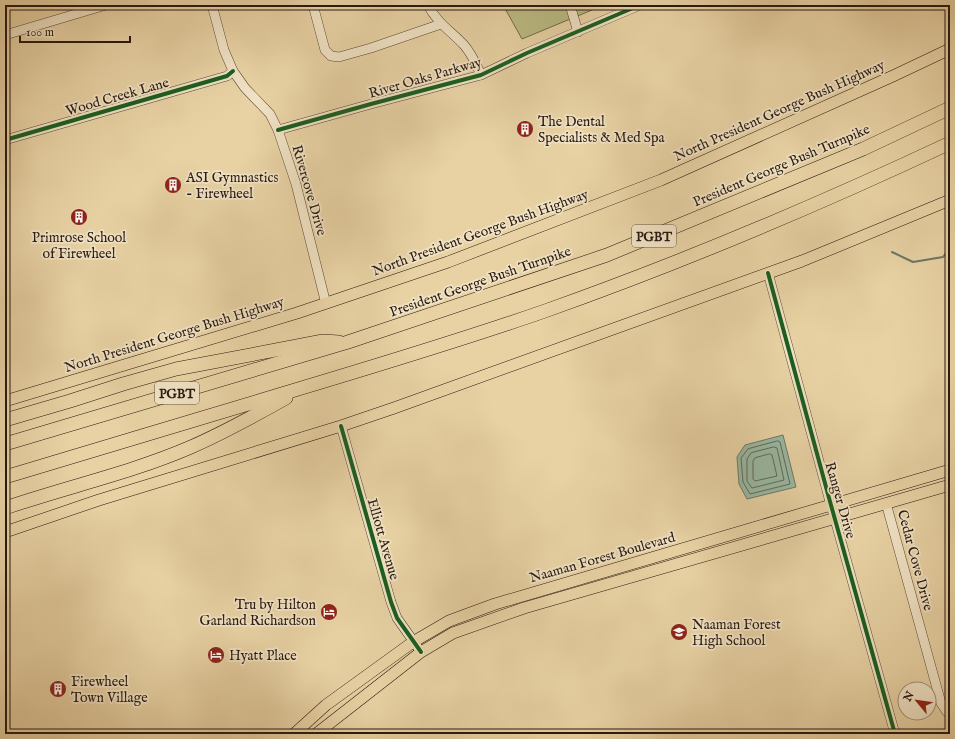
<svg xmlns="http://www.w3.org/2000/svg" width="955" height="739" viewBox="0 0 955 739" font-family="'IM FELL English',serif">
  <rect width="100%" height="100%" fill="#e8d2a4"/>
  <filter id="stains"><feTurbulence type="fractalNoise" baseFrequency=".005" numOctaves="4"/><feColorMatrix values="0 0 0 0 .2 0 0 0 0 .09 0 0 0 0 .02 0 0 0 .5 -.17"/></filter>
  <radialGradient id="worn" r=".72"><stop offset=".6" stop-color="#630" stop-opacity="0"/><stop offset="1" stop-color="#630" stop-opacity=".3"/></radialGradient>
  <path fill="#baba82" stroke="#716a49" d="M503 5H604L522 39Z"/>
  <path fill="#98b8a2" stroke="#6b7868" d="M783 435 796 487 747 499 739 484 737 457 745 445Z"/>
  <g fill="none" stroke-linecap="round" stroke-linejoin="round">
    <g stroke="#606859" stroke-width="1">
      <path d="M778 441 780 442 790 484 750 494 743 482 741 458 748 449Z"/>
      <path d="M774 447 777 448 784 480 752 488 747 481V459L751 453Z"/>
      <path d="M770 454 772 455 777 476 755 481 753 479V461L755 458Z"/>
    </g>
    <path stroke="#6b7868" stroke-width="2" d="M892 252 913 262 943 257 950 248"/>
    <g stroke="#584735" stroke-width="10">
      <g id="minor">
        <path d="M212 5 224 50 233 71 245 88 270 114 278 130 296 184 326 304"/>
        <path d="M313 5 325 50 331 56 339 57 371 48 441 24"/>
        <path d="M428 5C437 23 451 31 464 45 472 54 476 64 481 75"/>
        <path d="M570 5 578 32"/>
        <path d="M5 35 106 5"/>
        <path d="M278 130 371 104 481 75 527 53 640 5"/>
        <path d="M5 140 227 76 233 71"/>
        <path d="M768 273 829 498 895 734"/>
        <path d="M341 426 391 602 397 618 421 652"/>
        <path d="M886 503 941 703 947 712H950"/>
      </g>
    </g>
    <g stroke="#281910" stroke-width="12">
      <g id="major">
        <path d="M5 401 297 313 448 262 661 180 893 76 950 49"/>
        <path d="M5 532 99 500 341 426 394 408 802 261 950 200"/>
        <path d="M294 734 326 705 413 642 449 621 495 604 950 470"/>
        <path d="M316 734 421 652 453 633 524 608 950 485"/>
      </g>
    </g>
    <g stroke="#281910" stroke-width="14">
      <g id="highway">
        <path d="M5 420 70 401 123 384 176 369 323 341 339 342"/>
        <path d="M5 444 348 342 607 255 863 149 950 108"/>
        <path d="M5 477C98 449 192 421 285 393 372 367 459 341 545 311 683 262 818 205 950 143"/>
        <path d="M5 508C66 487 131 473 191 447 223 433 254 416 286 398"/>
      </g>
    </g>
    <use href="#minor" stroke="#f0e2c4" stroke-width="9"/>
    <use href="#major" stroke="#e8d2a4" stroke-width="11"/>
    <use href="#highway" stroke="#e8d2a4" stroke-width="13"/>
    <g stroke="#f0e2c4" stroke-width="6">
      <g id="cycleway">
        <path d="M278 130 371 104 481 75 527 53 640 5"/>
        <path d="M5 140 227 76 233 71"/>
        <path d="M768 273 829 498 895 734"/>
        <path d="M341 426 391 602 397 618 421 652"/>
      </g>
    </g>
    <use href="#cycleway" stroke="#1b5e20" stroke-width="4"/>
  </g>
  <defs>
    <g id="building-disc" transform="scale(0.9)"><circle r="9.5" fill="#8f2418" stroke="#f0e2c4"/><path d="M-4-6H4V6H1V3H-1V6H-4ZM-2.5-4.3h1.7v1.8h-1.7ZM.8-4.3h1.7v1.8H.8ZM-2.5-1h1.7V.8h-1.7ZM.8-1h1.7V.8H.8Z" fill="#fff"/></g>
    <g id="hotel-disc" transform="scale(0.9)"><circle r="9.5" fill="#8f2418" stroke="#f0e2c4"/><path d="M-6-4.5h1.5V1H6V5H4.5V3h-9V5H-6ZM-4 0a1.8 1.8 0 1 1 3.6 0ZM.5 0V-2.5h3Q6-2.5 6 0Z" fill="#fff"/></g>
    <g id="school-disc" transform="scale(0.9)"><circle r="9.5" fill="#8f2418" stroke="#f0e2c4"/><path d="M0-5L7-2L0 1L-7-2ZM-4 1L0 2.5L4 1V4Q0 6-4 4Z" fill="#fff"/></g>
  </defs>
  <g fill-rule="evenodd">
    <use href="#building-disc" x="525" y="129"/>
    <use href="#building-disc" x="173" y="185"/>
    <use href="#building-disc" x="79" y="217"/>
    <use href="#hotel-disc" x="329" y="612"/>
    <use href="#school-disc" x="679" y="632"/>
    <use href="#hotel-disc" x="216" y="655"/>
    <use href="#building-disc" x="58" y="689"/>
  </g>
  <g text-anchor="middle" stroke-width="3.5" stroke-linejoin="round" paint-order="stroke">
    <g fill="#f0e2c4" stroke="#645546" stroke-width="1">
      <rect x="632" y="225" width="44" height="22" rx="3"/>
      <rect x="155" y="382" width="44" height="22" rx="3"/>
    </g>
    <g font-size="13" font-weight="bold" fill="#281910">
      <text x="654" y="241">PGBT</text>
      <text x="177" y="398">PGBT</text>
    </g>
    <g font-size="14" fill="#281910" stroke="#f0e2c4">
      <text transform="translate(425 77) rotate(-16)" y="5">River Oaks Parkway</text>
      <text transform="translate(117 96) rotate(-16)" y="5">Wood Creek Lane</text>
      <text transform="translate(779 110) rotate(-24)" y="5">North President George Bush Highway</text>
      <text transform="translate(781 165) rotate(-23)" y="5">President George Bush Turnpike</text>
      <text transform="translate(310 190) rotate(74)" y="5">Rivercove Drive</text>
      <text transform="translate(480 232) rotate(-20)" y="5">North President George Bush Highway</text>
      <text transform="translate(480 281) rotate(-19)" y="5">President George Bush Turnpike</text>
      <text transform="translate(174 334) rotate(-17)" y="5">North President George Bush Highway</text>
      <text transform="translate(841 500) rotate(74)" y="5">Ranger Drive</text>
      <text transform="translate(384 539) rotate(74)" y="5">Elliott Avenue</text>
      <text transform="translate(602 557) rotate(-16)" y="5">Naaman Forest Boulevard</text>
      <text transform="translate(916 560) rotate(75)" y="5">Cedar Cove Drive</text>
    </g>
    <g font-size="14" fill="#281910" stroke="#f0e2c4" text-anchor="start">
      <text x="538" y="126">The Dental<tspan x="538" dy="16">Specialists &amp; Med Spa</tspan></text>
      <text x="186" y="182">ASI Gymnastics<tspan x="186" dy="16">- Firewheel</tspan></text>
      <text x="79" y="242" text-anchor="middle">Primrose School<tspan x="79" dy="16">of Firewheel</tspan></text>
      <text x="316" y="609" text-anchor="end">Tru by Hilton<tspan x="316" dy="16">Garland Richardson</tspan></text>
      <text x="692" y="629">Naaman Forest<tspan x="692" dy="16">High School</tspan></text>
      <text x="229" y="660">Hyatt Place</text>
      <text x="71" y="686">Firewheel<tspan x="71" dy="16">Town Village</tspan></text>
    </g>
  </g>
  <rect width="955" height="739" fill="none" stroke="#e8d2a4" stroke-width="20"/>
  <rect x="6" y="6" width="943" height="727" fill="none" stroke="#281910" stroke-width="2"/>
  <rect x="10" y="10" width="935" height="719" fill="none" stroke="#281910"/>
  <g transform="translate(917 701) rotate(299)"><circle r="19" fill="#f0e2c4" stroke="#a0927c"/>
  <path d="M0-3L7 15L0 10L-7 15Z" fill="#8f2418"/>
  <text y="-6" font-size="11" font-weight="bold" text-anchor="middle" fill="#281910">N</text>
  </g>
  <path d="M20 36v6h110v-6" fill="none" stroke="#281910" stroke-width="2"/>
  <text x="26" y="36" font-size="12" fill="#281910" stroke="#f0e2c4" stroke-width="3" paint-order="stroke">100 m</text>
  <rect width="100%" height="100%" filter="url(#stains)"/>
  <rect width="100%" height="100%" fill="url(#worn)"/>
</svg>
